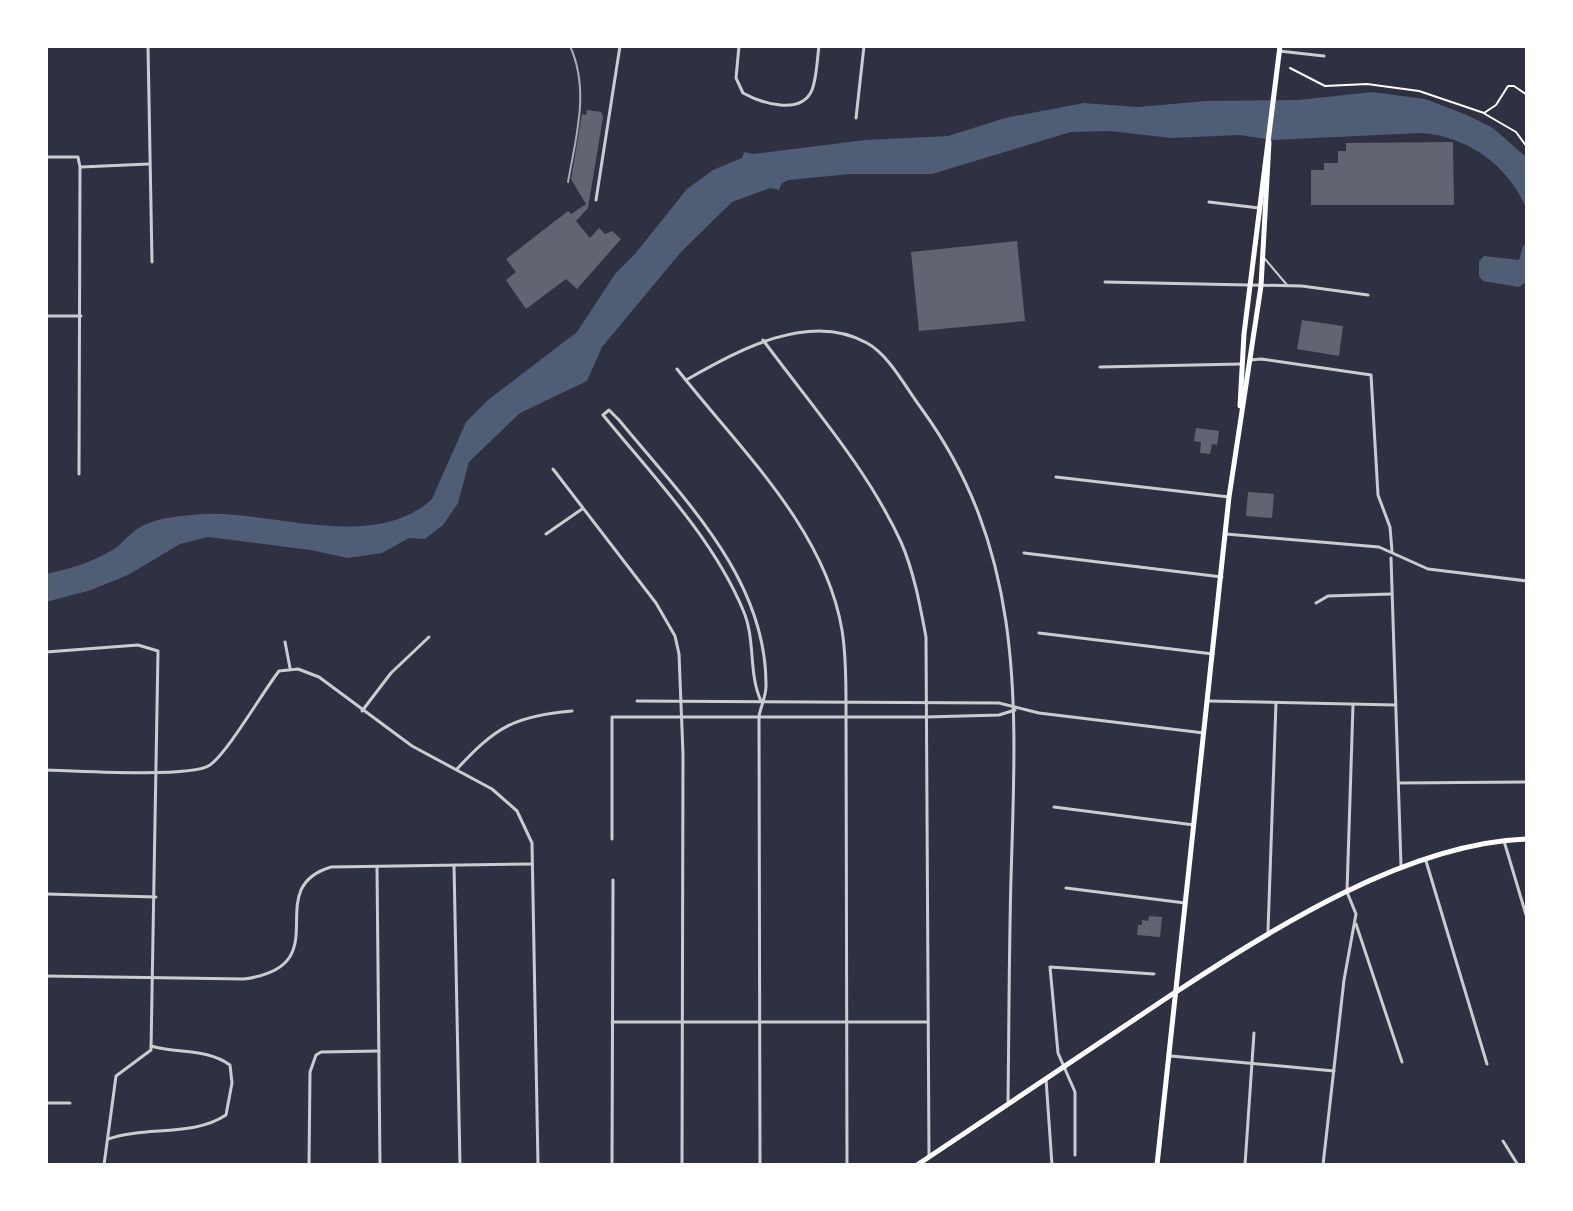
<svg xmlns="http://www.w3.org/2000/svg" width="1573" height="1211" viewBox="0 0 1573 1211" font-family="Raleway,sans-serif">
  <rect width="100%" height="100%" fill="#2d3142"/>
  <g fill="#4f5d75">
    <path d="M1372 92 1425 99 1467 115 1493 128 1527 158V210C1509 166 1469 137 1422 133L1272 140 1240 135 1171 138 1110 131 1071 132 932 174H850L789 180 782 183 779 190 770 188 732 202 681 252 602 347 587 381 520 413 469 462 458 503 443 525 425 539 409 538 382 553 348 558 310 550 208 537 180 544 128 575 91 590 46 602V574C70 569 93 562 114 549 124 542 132 531 142 526 160 517 182 516 202 514 272 510 374 553 432 499L466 422 488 400 577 332 615 274 635 254 687 189 713 170 742 158 744 152 753 154 865 140 948 136 1005 118 1084 103 1138 107 1206 101 1299 100Z"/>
    <path d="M1527 245V281L1519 287 1483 281 1479 276V261L1484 256 1519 260 1523 246Z"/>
  </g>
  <g fill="#626471">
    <path d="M587 110 601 112 603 117 588 208 576 221 590 238 599 228 605 234 612 231 621 239 577 289 566 279 526 309 506 280 516 272 506 259 568 211 571 214 586 204 571 179 582 114 586 115Z"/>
    <path d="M1453 142 1454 205H1311V170H1324V163H1338V151H1346V143Z"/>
    <path d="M1017 241 1025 321 919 331 911 252Z"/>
    <path d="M1302 320 1343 326 1339 356 1297 349Z"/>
    <path d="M1196 428 1219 431 1217 445 1212 444 1210 454 1200 453 1201 442 1194 441Z"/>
    <path d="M1248 492 1274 494 1272 518 1246 516Z"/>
    <path d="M1149 916 1162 917 1160 937 1137 935 1138 925H1142V920L1148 921Z"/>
  </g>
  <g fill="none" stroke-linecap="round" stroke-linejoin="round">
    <g stroke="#fff" stroke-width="2">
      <path d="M1290 68 1325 86 1367 84 1419 91 1484 113 1496 105 1508 86H1514L1527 95"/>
      <path d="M1485 114 1516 132 1527 147"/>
    </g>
    <path stroke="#caccd0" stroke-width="2" d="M1265 259 1287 285"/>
    <g stroke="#caccd0" stroke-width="3">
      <path d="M148 46 152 262"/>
      <path d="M739 46 736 78 743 93C761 103 801 116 812 90 817 77 817 60 819 46"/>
      <path d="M1279 51 1324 56"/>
      <path d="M856 118 864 46"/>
      <path d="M46 157H78L80 167 79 474"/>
      <path d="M81 167 149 164"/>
      <path d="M596 200 620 46"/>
      <path d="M1209 202 1259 208"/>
      <path d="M1105 282 1302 286 1368 295"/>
      <path d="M46 316H81"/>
      <path d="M763 340C811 405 867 468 901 542 914 572 920 605 926 637L929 1157"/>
      <path d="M1251 360 1261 359 1371 375 1378 495 1390 527 1392 551"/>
      <path d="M1100 367 1241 364"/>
      <path d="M677 369C738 447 825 528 842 630 846 654 846 679 846 703L847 1165"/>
      <path d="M686 380C736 352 808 310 867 343 889 355 906 388 921 408 1027 553 1016 709 1011 878 1009 953 1009 1027 1008 1102"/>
      <path d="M553 469 656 603 675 636 679 654 683 754 682 1165"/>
      <path d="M1056 477 1229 497"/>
      <path d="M546 534 582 509"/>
      <path d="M1226 534 1379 547 1428 569 1527 581"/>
      <path d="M1024 553 1222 577"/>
      <path d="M1391 558 1401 866"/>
      <path d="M1316 603 1328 596 1391 594"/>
      <path d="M1039 633 1213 654"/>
      <path d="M285 642 290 668"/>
      <path d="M46 652 138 645 158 651 151 1050 116 1076 104 1165"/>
      <path d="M637 701 999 703 1039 713 1204 733"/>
      <path d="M1208 701 1395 705"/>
      <path d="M362 711 391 673 429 637"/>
      <path d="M457 769C496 727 514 716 572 711"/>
      <path d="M46 770C75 771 192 778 210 765 228 752 262 693 279 671L298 669 319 677 412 746 492 789 517 811 532 843 538 1165"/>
      <path d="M1399 783 1527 782"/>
      <path d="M1054 807 1194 825"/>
      <path d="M612 839V717H926L999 715 1015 710"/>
      <path d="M1504 841 1527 918"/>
      <path d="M1426 861 1487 1064"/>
      <path d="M454 865 460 1165"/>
      <path d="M377 867 380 1165"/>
      <path d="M1066 888 1185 903"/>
      <path d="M46 894 156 897"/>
      <path d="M1356 924 1402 1062"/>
      <path d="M1268 931 1276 703"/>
      <path d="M46 976 244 979C341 966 258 889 331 867L532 864"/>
      <path d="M612 1022H928"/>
      <path d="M1171 1056 1334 1071"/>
      <path d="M1046 1079 1052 1165"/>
      <path d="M46 1103H70"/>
      <path d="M108 1139C146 1126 193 1137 226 1115L232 1083 230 1065C207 1048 178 1054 151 1046"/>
      <path d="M1503 1141 1518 1165"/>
      <path d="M1075 1155V1092L1058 1053 1050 967 1154 974"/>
      <path d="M309 1165 310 1072 316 1055 321 1052 379 1051"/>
      <path d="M612 1165 613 880"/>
      <path d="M760 1165 759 716C761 706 766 696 766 686 767 579 683 498 619 420L609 410 603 415C652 475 713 538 743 610 756 639 748 673 761 701"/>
      <path d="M1245 1165 1254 1033"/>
      <path d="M1323 1165 1344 980 1356 914 1347 892 1353 705"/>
    </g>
    <path stroke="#fff" stroke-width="5" d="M1176 992C1273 928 1408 843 1527 839"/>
    <g stroke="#fff" stroke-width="5">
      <path d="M1240 406 1244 334 1280 46"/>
      <path d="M917 1165 1174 993"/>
      <path d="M1157 1165 1229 497 1261 286 1269 142"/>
    </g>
    <path stroke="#abadb3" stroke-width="2" d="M568 182C576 136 590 90 570 46"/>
  </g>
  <rect width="1573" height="1211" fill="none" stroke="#ffffff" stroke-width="96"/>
</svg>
